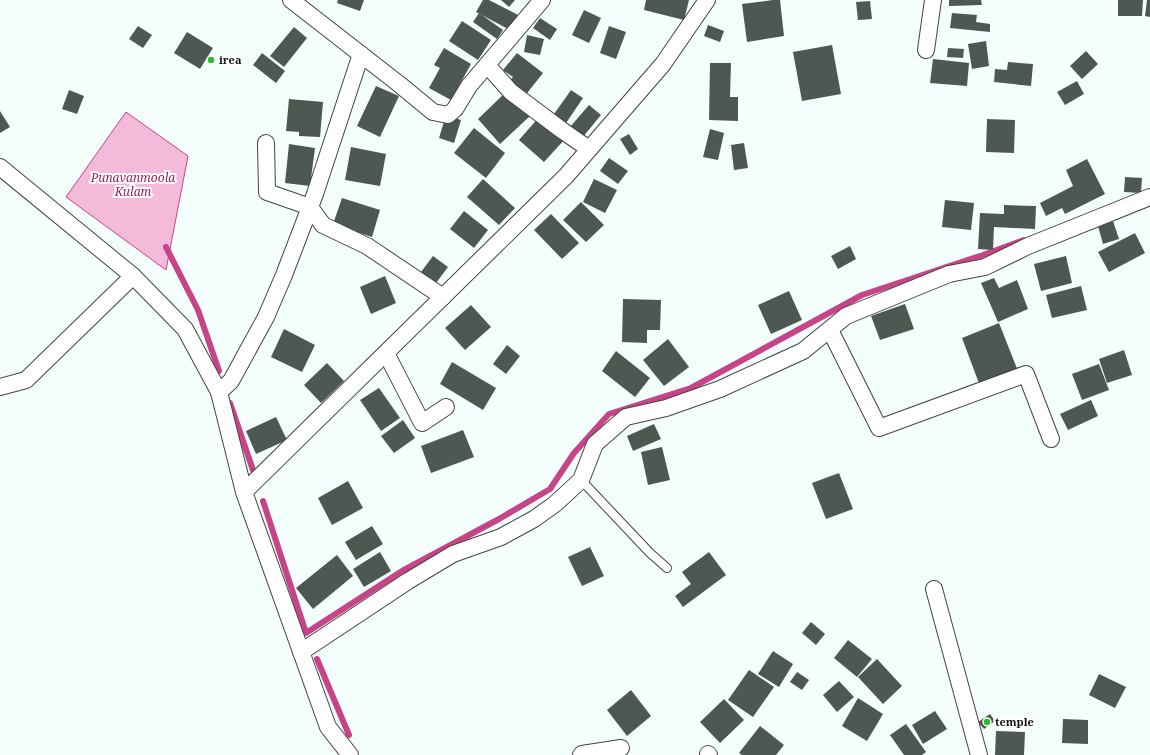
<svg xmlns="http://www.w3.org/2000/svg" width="1150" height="755" viewBox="0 0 1150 755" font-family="'Noto Serif',serif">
  <rect width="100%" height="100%" fill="#f3fefd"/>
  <path fill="#f4bada" stroke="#c74489" d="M126 112 188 156 166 270 66 197Z"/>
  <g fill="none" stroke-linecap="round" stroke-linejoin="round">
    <g stroke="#c74489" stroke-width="6">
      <path d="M166 247 198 310 219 371"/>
      <path d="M230 403 253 470"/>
      <path d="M263 501 306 633 402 571 499 519 550 489 574 453 609 414 691 388 862 295 983 255 1024 240"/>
      <path d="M317 659 349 735"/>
    </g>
  </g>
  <g fill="#4d5852">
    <path d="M338 0H364L360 11 337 3Z"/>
    <path d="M483 0H489L518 15 510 30 476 12Z"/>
    <path d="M501 0H515L509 7Z"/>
    <path d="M646 0H689L684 20 644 10Z"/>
    <path d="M773 0H780L784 36 747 42 742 4Z"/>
    <path d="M949 0H981L982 5 949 6Z"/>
    <path d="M1118 0H1143L1142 16H1118Z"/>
    <path d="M1147 0H1150V17L1145 16Z"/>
    <path d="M870 1 872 19 858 20 856 2Z"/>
    <path d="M584 10 601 18 589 43 572 35Z"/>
    <path d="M479 13 503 30 497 39 473 22Z"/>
    <path d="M952 13 977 15 976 22 990 24V32L950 28Z"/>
    <path d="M540 18 557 29 550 40 533 28Z"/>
    <path d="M462 21 491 40 478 60 449 41Z"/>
    <path d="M708 25 724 31 720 42 704 36Z"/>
    <path d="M138 26 152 35 143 48 129 39Z"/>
    <path d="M609 26 626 32 616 59 600 53Z"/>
    <path d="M294 27 307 38 284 67 270 56Z"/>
    <path d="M187 32 213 48 200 69 174 53Z"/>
    <path d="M527 35 544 39 540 55 524 52Z"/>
    <path d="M986 41 989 66 972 69 968 44Z"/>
    <path d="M832 45 841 94 802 101 793 52Z"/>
    <path d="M444 48 471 64 451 100 429 88 440 68 434 65Z"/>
    <path d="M948 48 964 49 963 58 947 57Z"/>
    <path d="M1086 51 1098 64 1082 79 1070 66Z"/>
    <path d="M262 53 285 71 276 83 253 65Z"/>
    <path d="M517 53 543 73 524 97 507 84 513 77 503 70Z"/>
    <path d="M933 59 969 63 967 86 930 83Z"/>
    <path d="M1008 62 1033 64 1031 86 994 82 995 69 1007 70Z"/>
    <path d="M710 63H731L730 97H738V121L709 120Z"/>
    <path d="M1077 81 1084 94 1065 105 1057 92Z"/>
    <path d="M376 86 399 96 380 137 357 126Z"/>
    <path d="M69 90 84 96 77 114 62 109Z"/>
    <path d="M571 90 583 98 564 126 552 117Z"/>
    <path d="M507 91 530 116 500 144 478 119Z"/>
    <path d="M289 99 323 102 320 137 299 136V132L286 131Z"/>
    <path d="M589 105 601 115 582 138 570 127Z"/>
    <path d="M0 111 10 127 0 133Z"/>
    <path d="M446 115 461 120 454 143 439 138Z"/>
    <path d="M540 116 565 139 544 162 519 140Z"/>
    <path d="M987 119 1015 120 1014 153 986 152Z"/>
    <path d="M474 128 505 153 486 178 454 153Z"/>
    <path d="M710 129 724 133 718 160 703 157Z"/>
    <path d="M629 134 638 149 630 155 620 139Z"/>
    <path d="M744 143 748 168 734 170 731 145Z"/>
    <path d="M289 144 315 148 310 186 285 183Z"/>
    <path d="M351 147 386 154 380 186 345 180Z"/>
    <path d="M609 158 628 171 618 184 600 171Z"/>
    <path d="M1087 159 1105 194 1065 214 1062 208 1046 216 1040 203 1073 186 1066 170Z"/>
    <path d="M1125 177 1142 178 1141 193 1124 192Z"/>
    <path d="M483 179 515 208 499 225 467 197Z"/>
    <path d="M594 179 617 190 605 213 583 202Z"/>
    <path d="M342 198 380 210 372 237 333 224Z"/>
    <path d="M945 200 974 203 971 230 942 227Z"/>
    <path d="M581 202 604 225 586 242 563 220Z"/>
    <path d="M1004 205 1036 206 1035 229 994 227 993 250 978 249 980 213 1004 214Z"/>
    <path d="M464 211 488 230 474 248 450 229Z"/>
    <path d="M551 214 579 243 562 259 534 230Z"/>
    <path d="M1113 221 1119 239 1103 244 1098 226Z"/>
    <path d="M1135 233 1145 253 1109 272 1098 252Z"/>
    <path d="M850 246 856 259 838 269 831 256Z"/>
    <path d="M433 256 448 267 436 283 421 272Z"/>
    <path d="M1066 256 1072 283 1041 291 1034 264Z"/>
    <path d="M385 276 396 303 371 314 360 287Z"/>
    <path d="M994 278 999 288 1017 280 1028 309 998 322 981 283Z"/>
    <path d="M1081 286 1087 310 1052 318 1046 295Z"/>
    <path d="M789 291 802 320 771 334 758 305Z"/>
    <path d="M623 299 661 300 660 330H647V343L622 342Z"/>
    <path d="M905 304 914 329 880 340 871 316Z"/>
    <path d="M471 305 491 327 465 350 445 328Z"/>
    <path d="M999 323 1018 371 980 386 962 338Z"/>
    <path d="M284 329 315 345 302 372 271 357Z"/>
    <path d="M668 339 689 367 664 386 643 360Z"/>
    <path d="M507 345 520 356 506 374 493 364Z"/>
    <path d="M1124 350 1132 375 1107 383 1099 359Z"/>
    <path d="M616 351 650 378 635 397 602 371Z"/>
    <path d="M452 362 496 388 483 410 440 384Z"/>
    <path d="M327 363 344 381 321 403 304 385Z"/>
    <path d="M1099 364 1109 390 1082 400 1072 374Z"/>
    <path d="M379 388 400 418 381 431 360 400Z"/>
    <path d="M1091 400 1098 416 1068 430 1060 414Z"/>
    <path d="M276 417 287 440 256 454 246 431Z"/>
    <path d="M403 420 415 438 394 453 381 436Z"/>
    <path d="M654 424 661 439 633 451 627 436Z"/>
    <path d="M463 430 474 457 431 473 421 446Z"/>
    <path d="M662 447 670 480 648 485 641 452Z"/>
    <path d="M839 473 853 509 826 519 812 483Z"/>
    <path d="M348 481 363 508 332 525 318 498Z"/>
    <path d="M372 526 383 544 356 560 345 542Z"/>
    <path d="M590 547 604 576 582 586 568 557Z"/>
    <path d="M380 552 391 571 364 587 353 569Z"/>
    <path d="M709 552 726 575 683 607 675 596 691 584 682 572Z"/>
    <path d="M337 555 353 576 313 609 296 588Z"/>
    <path d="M811 622 825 634 816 645 802 633Z"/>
    <path d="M848 640 872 659 857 677 834 658Z"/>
    <path d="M773 651 793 664 779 687 758 674Z"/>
    <path d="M877 659 902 686 883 704 858 677Z"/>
    <path d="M749 670 774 687 753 717 728 700Z"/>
    <path d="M797 672 809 680 802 690 790 682Z"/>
    <path d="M1099 674 1126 687 1115 708 1089 695Z"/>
    <path d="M839 681 854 697 837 712 823 695Z"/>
    <path d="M631 690 651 716 627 736 607 710Z"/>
    <path d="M858 698 883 714 867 741 842 726Z"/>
    <path d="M724 699 744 720 720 743 700 722Z"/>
    <path d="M935 711 947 729 923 744 912 725Z"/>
    <path d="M990 714 995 721 984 729 978 722Z"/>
    <path d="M1063 719 1088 720V744L1062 743Z"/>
    <path d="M906 724 926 752 922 755H904L890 735Z"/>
    <path d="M760 726 784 745 776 755H742L739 753Z"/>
    <path d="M996 731 1025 732 1024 755H995Z"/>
  </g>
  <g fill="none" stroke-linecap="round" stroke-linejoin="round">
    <g stroke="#434343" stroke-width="10">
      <path id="lane" d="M581 480 650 553 667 568"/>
    </g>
    <g stroke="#434343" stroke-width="18">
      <g id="street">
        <path d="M291 0 399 84 433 112 448 115 455 109 469 86 542 0"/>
        <path d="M926 50 933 0"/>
        <path d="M487 65 511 92 563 131 589 149"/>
        <path d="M266 143 267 192 310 207 323 225 367 246 443 297"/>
        <path d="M0 167 133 276 185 329 219 392 244 492 328 727 350 755"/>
        <path d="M830 330 879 428 1026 374 1051 439"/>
        <path d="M386 353 422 423 446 407"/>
        <path d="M0 387 26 380 133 276"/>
        <path d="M219 392 231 381 266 317 284 275 315 194 361 54"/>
        <path d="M244 492 566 176 663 64 707 0"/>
        <path d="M934 589 979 755"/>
        <path d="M301 652 408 581 453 554 501 537 534 519 555 504 581 480 595 444 626 417 666 408 720 389 803 351 846 316 949 274 985 267 1028 246 1150 197"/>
        <path d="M708 754 709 755"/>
        <path d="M581 755 582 754 621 748"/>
      </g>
    </g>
    <use href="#lane" stroke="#fff" stroke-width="8"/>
    <use href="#street" stroke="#fff" stroke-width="16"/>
  </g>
  <g fill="#2dba31" stroke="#fff" stroke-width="1.5">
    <circle cx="211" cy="60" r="4"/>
    <circle cx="987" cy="722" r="4"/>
  </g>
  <g text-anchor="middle" stroke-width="4" stroke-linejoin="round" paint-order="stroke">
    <g font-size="11" font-weight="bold" fill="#101010" stroke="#fff" text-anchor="start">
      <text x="219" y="64">irea</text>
      <text x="995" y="726">temple</text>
    </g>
    <g font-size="12" font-style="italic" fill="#9d1e5c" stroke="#fff">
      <text x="133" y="182">Punavanmoola<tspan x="133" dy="14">Kulam</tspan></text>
    </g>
  </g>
</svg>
